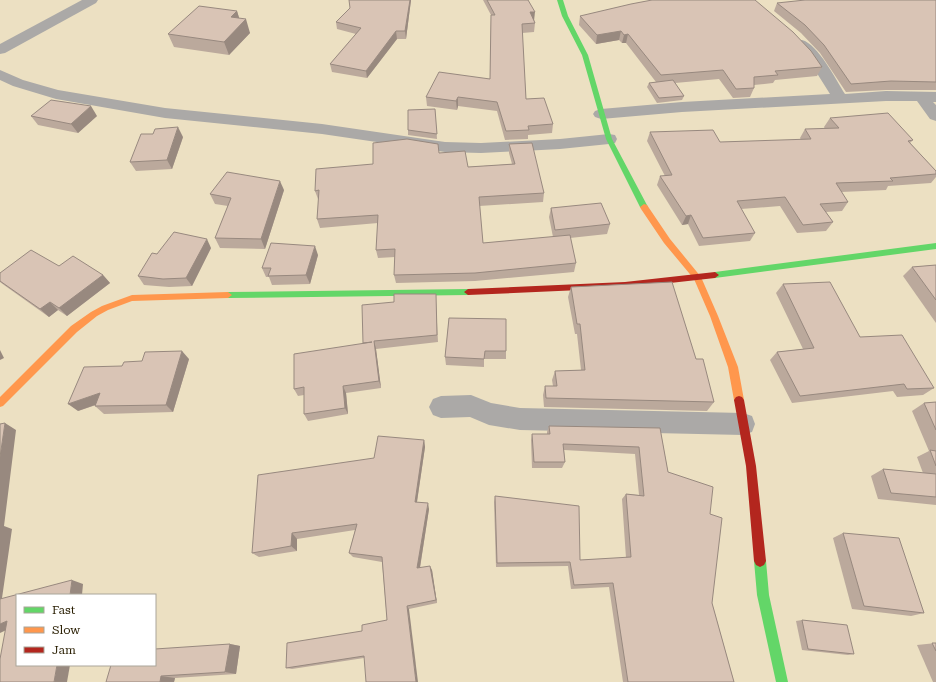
<svg xmlns="http://www.w3.org/2000/svg" width="936" height="682" viewBox="0 0 936 682" font-family="'Roboto Serif',serif">
  <rect width="100%" height="100%" fill="#ece0c2"/>
  <g fill="none" stroke-linecap="round" stroke-linejoin="round">
    <g fill="#aba9a7" fill-rule="evenodd">
      <path d="M82 0H98L96 3 5 53 0 54V44Z"/>
      <path d="M802 40C818 44 836 80 845 94L886 91 936 92V102H933L936 105V121L930 119 917 101H886L682 112 601 119 595 117 593 114 595 111 601 109 682 102 830 94 808 59 795 44 797 41Z"/>
      <path d="M0 70 23 80 58 90 165 108 322 124 445 142 481 143 560 139 609 134 615 135 617 139 615 143 609 144 560 149 481 153 445 152 322 134 165 118 56 99 13 86 0 80Z"/>
      <path d="M471 395 491 403 520 408 743 413 752 416 755 424 752 432 743 435 520 430 489 425 470 417 441 418 433 415 429 407 433 399 441 396Z"/>
    </g>
    <g fill="#63d668" fill-rule="evenodd">
      <path d="M557 0H563L568 16 588 55 612 139 648 207 647 209 644 210 640 207 606 139 582 55 562 16Z"/>
      <path d="M936 243V249L715 278 711 275 715 272Z"/>
      <path d="M468 289 472 292 468 295 228 298 224 295 228 292Z"/>
      <path d="M760 555 764 557 766 561 769 595 788 682H776L757 595 754 561 756 557Z"/>
    </g>
    <g fill="#ff974d" fill-rule="evenodd">
      <path d="M644 204 647 205 670 239 701 277 718 316 738 367 744 400 742 403 739 404 736 403 734 400 728 367 710 316 694 279 664 243 641 209 640 207Z"/>
      <path d="M228 292 232 295 228 298 132 301 108 310 97 316 77 332 3 406 0 407V397L71 326 91 312 102 306 132 295Z"/>
    </g>
    <g fill="#b3261e" fill-rule="evenodd">
      <path d="M715 272 719 275 715 278 625 288 468 295 464 292 468 289 625 282Z"/>
      <path d="M739 396 742 397 744 400 756 466 766 561 764 565 760 567 756 565 754 561 746 466 734 400 736 397Z"/>
    </g>
  </g>
  <g fill="#bba99c">
    <path d="M411 0 406 39H397L367 78 332 72 330 64 356 34 337 29 336 22Z"/>
    <path d="M483 0H528L535 23 534 32 522 33 526 99 553 124 552 133 528 135V139L505 140 497 111 458 106 457 110 427 106 426 97 490 79 491 15Z"/>
    <path d="M936 0V90H886L846 92 820 53 801 33 774 11 777 3Z"/>
    <path d="M237 11 239 18 250 33 229 55 174 47 168 34Z"/>
    <path d="M580 16 822 67 817 76 775 80 773 83 754 85V88L750 97 733 98 719 79 675 83 684 96 682 100 657 103 647 87 649 83 656 82 626 43H622L619 40 596 44 579 25Z"/>
    <path d="M435 109 437 139 408 135V130Z"/>
    <path d="M31 116H97L78 133 38 125Z"/>
    <path d="M830 118 913 140 910 143 936 171V177L931 183 888 186 886 190 841 192 848 202 842 211 826 212 833 222 826 231 797 233 780 206 741 209 755 233 750 241 699 246 688 224 682 225 657 185 660 176H665L647 141 650 132 720 142 801 140 800 138 805 129H825L824 127Z"/>
    <path d="M183 137 172 169 136 171 130 162Z"/>
    <path d="M509 144 544 193 543 202 479 206 483 243 553 237 549 217 551 208 610 224 607 234 570 238 576 263 574 272 475 281 396 283 394 275 395 257 378 258 376 250 378 223 320 228 317 219 319 199H318L315 191 373 164 439 153 468 167 512 164 509 153Z"/>
    <path d="M284 190 265 249 220 248 215 238 228 206 215 204 210 194Z"/>
    <path d="M211 248 192 286 169 287 144 285 138 276 157 254Z"/>
    <path d="M318 255 310 284 272 285 269 277H266L262 268Z"/>
    <path d="M936 265V323L903 276 912 267Z"/>
    <path d="M59 266 103 275 110 283 67 316 58 310 49 317 4 285 0 282V273Z"/>
    <path d="M783 284 860 337 934 388 923 395 897 397 893 391 792 403 770 360 777 352 803 349 776 293Z"/>
    <path d="M571 287 696 359 714 402 707 411 544 407 543 395 545 386H553L552 380 555 371 581 370 577 334H575L568 297Z"/>
    <path d="M436 302 438 342 376 349 381 388 346 393 348 414 308 421 304 414V395L298 396 294 389 363 343Z"/>
    <path d="M449 318 506 351V359H484V367L446 365 445 357Z"/>
    <path d="M189 359 173 412 104 414 95 406 96 405 78 411 122 366Z"/>
    <path d="M936 402V505L878 499 871 476 883 469 923 473 917 457 929 451 912 411 924 403Z"/>
    <path d="M549 426 660 428 668 472 710 514 712 603 734 682H623L609 587 571 589 568 566 496 567 494 502 495 496 580 560 626 558 622 499 626 494 639 495 635 454 564 450 565 462 562 468H532L531 440 532 434H547V432Z"/>
    <path d="M424 440 425 447 417 502 429 509 420 568 432 570 437 603 409 609 364 658 292 669 286 668 387 620 382 562 353 557 349 553 355 530 297 539V551L259 557 252 553 374 458Z"/>
    <path d="M843 533 924 613 911 616 852 609 833 538Z"/>
    <path d="M802 620 854 654 848 655 802 650 796 621Z"/>
    <path d="M936 643V682H933L917 645Z"/>
    <path d="M230 644 240 646 236 674 175 678 174 682H106Z"/>
  </g>
  <g fill="#98897f">
    <path d="M410 0H411L406 39 405 31Z"/>
    <path d="M237 11 241 24 246 19 250 33 229 55 224 42 231 17Z"/>
    <path d="M530 12H535L534 21H529Z"/>
    <path d="M396 31 397 39 367 78 366 71Z"/>
    <path d="M621 31 619 40 596 44 597 35Z"/>
    <path d="M628 34 626 43H622L624 35Z"/>
    <path d="M458 97V106L457 110 456 101Z"/>
    <path d="M91 106 97 116 78 133 71 124Z"/>
    <path d="M178 127 183 137 172 169 167 160Z"/>
    <path d="M280 181 284 190 265 249 261 239Z"/>
    <path d="M691 215 688 224 682 225 686 216Z"/>
    <path d="M207 239 211 248 192 286 186 278Z"/>
    <path d="M315 246 318 255 310 284 306 275Z"/>
    <path d="M103 275 110 283 67 316 59 308Z"/>
    <path d="M50 302 58 310 49 317 40 309Z"/>
    <path d="M374 341 376 349 381 388 379 381Z"/>
    <path d="M0 350 4 358 0 360Z"/>
    <path d="M182 351 189 359 173 412 166 405Z"/>
    <path d="M343 386 346 393 348 414 345 408Z"/>
    <path d="M100 393 109 400 78 411 68 404Z"/>
    <path d="M5 423 16 430 4 526 12 529 1 605H0V457Z"/>
    <path d="M424 440 425 447 416 508 415 502Z"/>
    <path d="M428 503 429 509 419 573 417 568Z"/>
    <path d="M292 533 297 539V551L291 546Z"/>
    <path d="M430 566 432 570 437 603 436 600Z"/>
    <path d="M72 580 83 584 82 595H70Z"/>
    <path d="M407 606 409 609 418 682H416Z"/>
    <path d="M7 621 17 625 0 633V624Z"/>
    <path d="M230 644 240 646 236 674 225 672Z"/>
    <path d="M57 665H70L67 682H54Z"/>
    <path d="M161 676 175 678 174 682H160Z"/>
  </g>
  <g fill="#d9c4b5" stroke="#98897f">
    <path d="M349 0H410L405 31H396L366 71 330 64 361 28 336 22 350 8Z"/>
    <path d="M487 0H528L535 12H530L535 23 522 24 526 99 544 98 553 124 528 126 529 130 506 131 497 102 458 97 456 101 426 97 439 72 490 79 491 15H495Z"/>
    <path d="M652 0H755L793 32 811 51 822 67 775 71 778 75 754 77V88L736 89 723 70 661 75 628 34 624 35 621 31 597 35 580 16 631 4Z"/>
    <path d="M805 0H936V82L891 81 851 84 824 45 805 25 777 3Z"/>
    <path d="M199 6 237 11 231 17 246 19 224 42 168 34Z"/>
    <path d="M673 80 684 96 659 98 649 83Z"/>
    <path d="M51 100 91 106 71 124 31 116Z"/>
    <path d="M435 109 437 134 408 130V110Z"/>
    <path d="M888 113 913 140 908 141 936 171V174L890 178 893 181 836 183 848 202 820 204 833 222 803 225 785 197 737 201 755 233 703 238 691 215 686 216 660 176 672 175 650 132 713 130 720 142 811 139 805 129 839 128 830 118Z"/>
    <path d="M178 127 167 160 130 162 141 134H153L155 129Z"/>
    <path d="M407 139 438 144 439 153 465 151 468 167 515 164 509 144 532 143 544 193 479 197 483 243 570 235 576 263 475 273 394 275 395 249 376 250 378 215 317 219 319 190 315 191 316 169 373 164V143Z"/>
    <path d="M227 172 280 181 261 239 215 238 231 198 210 194Z"/>
    <path d="M601 203 610 224 555 230 551 208Z"/>
    <path d="M174 232 207 239 186 278 163 279 138 276 152 253 157 254Z"/>
    <path d="M271 243 315 246 306 275 268 276 271 268H262Z"/>
    <path d="M31 250 59 266 73 256 103 275 59 308 50 302 40 309 0 281V273Z"/>
    <path d="M936 265V300L912 267Z"/>
    <path d="M672 282 696 359H703L714 402 546 398 545 386H557L555 371 585 370 580 324H577L571 287Z"/>
    <path d="M830 282 860 337 902 335 934 388 907 389 904 384 800 396 777 352 814 348 783 284Z"/>
    <path d="M394 294H436L437 335 374 341 379 381 343 386 345 408 304 414V387L294 389V354L372 342 363 343 362 305 394 302Z"/>
    <path d="M449 318 506 319V351H485L484 359 445 357Z"/>
    <path d="M182 351 166 405 95 406 100 393 68 404 84 367 122 366 124 362 142 361 145 352Z"/>
    <path d="M936 402V430L924 403Z"/>
    <path d="M5 423 0 457V424Z"/>
    <path d="M549 426 660 428 668 472 713 487 710 514 722 518 712 603 734 682H628L613 583 574 585 570 562 497 563 495 496 579 506 580 560 631 557 626 494 644 496 639 447 563 444 565 462H534L532 434H550Z"/>
    <path d="M378 436 424 440 415 502 428 503 417 568 430 566 436 600 407 606 416 682H366L364 656 286 668 287 643 362 631V625L387 620 382 557 349 553 357 524 292 533 291 546 252 553 258 475 374 458Z"/>
    <path d="M930 450 936 451V466Z"/>
    <path d="M883 469 936 474V497L891 493Z"/>
    <path d="M843 533 899 538 924 613 864 606Z"/>
    <path d="M72 580 70 595H17V665H57L54 682H0V659L7 621 0 624V599Z"/>
    <path d="M802 620 847 625 854 654 808 649Z"/>
    <path d="M932 643H936V651Z"/>
    <path d="M230 644 225 672 161 676 160 682H106L111 665H155V649Z"/>
  </g>
  <rect x="16" y="594" width="140" height="72" fill="#ffffff" stroke="#aaa59a"/>
  <rect x="24" y="607" width="20" height="6" fill="#63d668" stroke="#aaa59a"/>
  <text x="52" y="614" font-size="12" fill="#2a1f03">Fast</text>
  <rect x="24" y="627" width="20" height="6" fill="#ff974d" stroke="#aaa59a"/>
  <text x="52" y="634" font-size="12" fill="#2a1f03">Slow</text>
  <rect x="24" y="647" width="20" height="6" fill="#b3261e" stroke="#aaa59a"/>
  <text x="52" y="654" font-size="12" fill="#2a1f03">Jam</text>
</svg>
